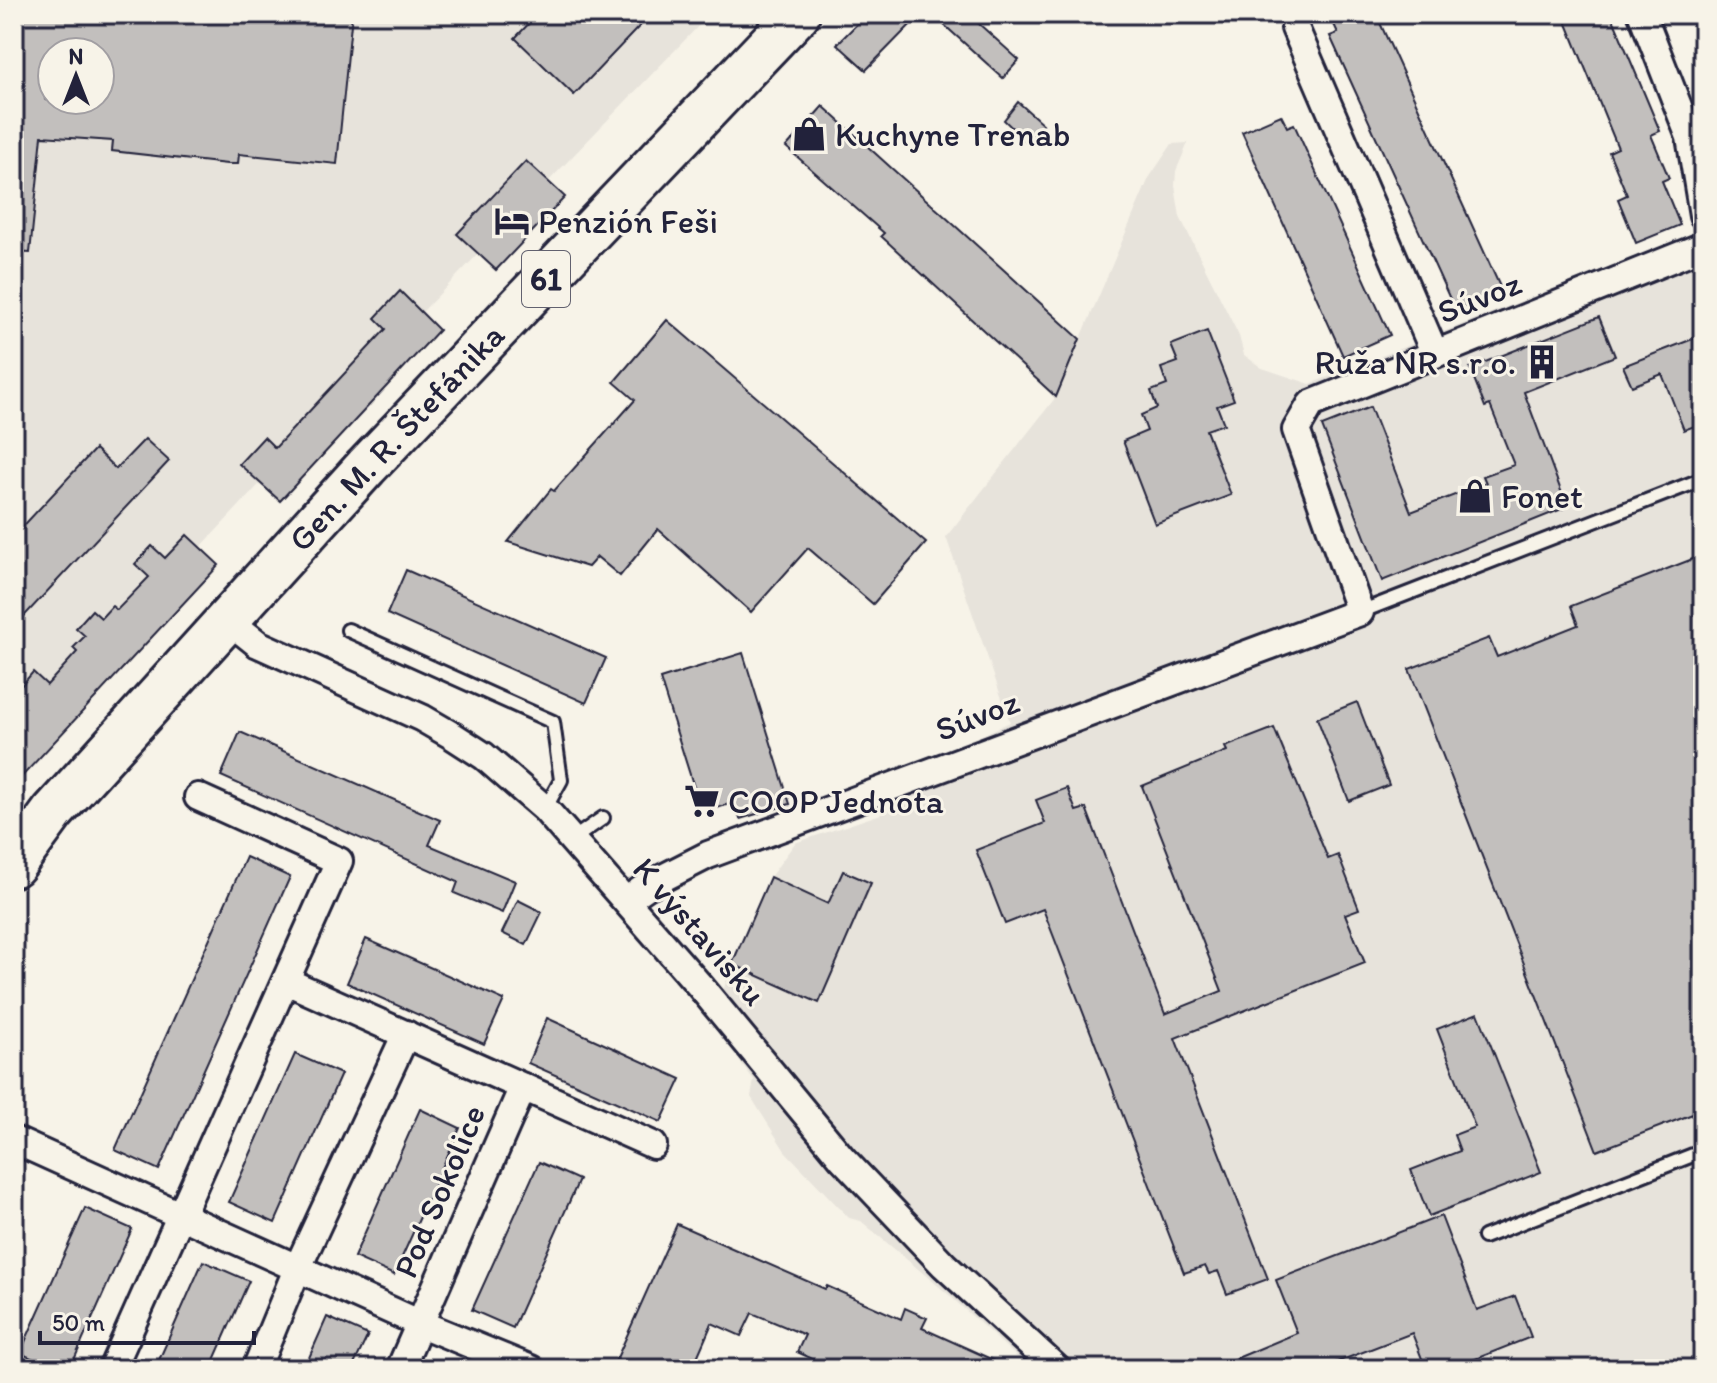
<svg xmlns="http://www.w3.org/2000/svg" width="1717" height="1383" viewBox="0 0 1717 1383" font-family="Itim,sans-serif">
  <rect width="100%" height="100%" fill="#f7f3e8"/>
  <filter id="ink" filterUnits="userSpaceOnUse"><feTurbulence type="fractalNoise" baseFrequency=".0125" numOctaves="2"/><feDisplacementMap in="SourceGraphic" scale="16" xChannelSelector="R" yChannelSelector="G"/><feConvolveMatrix kernelMatrix="1 2 1 2 8 2 1 2 1" color-interpolation-filters="sRGB"/></filter>
  <g filter="url(#ink)">
    <g fill="#e7e3db" fill-rule="evenodd">
      <path d="M14 14H710L369 367 14 747ZM52 52H100V100H52Z"/>
      <path d="M1188 143 1176 171 1175 186 1180 217 1239 336 1244 355 1262 368 1310 384 1703 230V1369H1030L949 1295 861 1221 849 1218 785 1151 751 1097 754 1080 717 1031 724 988 732 964 819 1003 871 884 829 903 770 877 795 843 881 814 916 799 890 788 918 765 1010 722 946 537 1056 397 1149 178 1172 144Z"/>
    </g>
    <g fill="#c2bfbd" stroke="#22223b" stroke-width="2" fill-rule="evenodd">
      <path d="M14 14H352L337 164 239 154 238 164H227L112 151 113 141 42 136 30 253 14 252ZM51 52H100V100H46Z"/>
      <path d="M538 14H651L574 95 515 38Z"/>
      <path d="M867 14H921L866 70 837 44Z"/>
      <path d="M932 14H968L1019 60 1003 78Z"/>
      <path d="M1346 14H1376L1501 289 1455 310 1330 36 1338 33 1332 20Z"/>
      <path d="M1563 14H1611L1660 131 1651 135 1669 178 1662 181 1680 225 1636 243 1618 199 1627 195 1609 152 1618 148Z"/>
      <path d="M1018 102 1043 124 1028 143 1004 120Z"/>
      <path d="M823 106 1080 339 1056 397 881 236 884 233 786 147Z"/>
      <path d="M1281 115 1287 127 1294 124 1390 335 1343 356 1242 132Z"/>
      <path d="M526 161 565 197 496 270 457 234Z"/>
      <path d="M400 291 439 330 280 501 239 464 264 437 275 448 386 329 375 318Z"/>
      <path d="M1599 317 1615 356 1524 392 1567 507 1382 581 1322 426 1370 407 1411 512 1486 483 1483 476 1514 465 1490 405 1485 407 1470 368Z"/>
      <path d="M667 320 926 543 873 604 808 548 751 612 658 529 620 576 597 557 588 567 508 542 551 489 554 491 635 400 614 382Z"/>
      <path d="M1207 331 1234 400 1217 406 1224 424 1206 430 1231 495 1155 524 1123 441 1147 431 1141 415 1157 408 1151 391 1167 385 1161 368 1178 362 1171 345Z"/>
      <path d="M1703 335V423L1684 430 1662 374 1632 386 1623 366Z"/>
      <path d="M145 439 169 461 14 627V536L95 449 116 469Z"/>
      <path d="M187 535 219 565 14 785V694L33 672 47 685 77 652 73 648 85 636 76 628 92 610 101 618 112 606 117 610 149 577 135 564 152 546 165 558Z"/>
      <path d="M1703 555V1110L1597 1151 1409 669 1489 638 1497 657 1578 625 1571 606Z"/>
      <path d="M406 570 606 658 586 703 387 614Z"/>
      <path d="M743 653 790 804 740 819 735 802 702 813 660 679Z"/>
      <path d="M1357 702 1389 785 1349 801 1317 718Z"/>
      <path d="M1274 728 1328 859 1338 855 1359 909 1345 914 1365 963 1175 1038 1268 1279 1227 1294 1218 1271 1209 1274 1205 1266 1184 1273 1043 909 1005 924 976 850 1045 823 1036 800 1067 788 1076 811 1086 808 1165 1014 1222 991 1142 786 1227 751 1225 747Z"/>
      <path d="M240 732 440 820 429 845 515 881 502 913 454 893 458 882 221 776Z"/>
      <path d="M246 857 290 877 159 1170 115 1150Z"/>
      <path d="M843 871 871 883 819 1003 732 964 770 877 828 904Z"/>
      <path d="M518 900 542 912 526 945 502 933Z"/>
      <path d="M366 939 504 1000 484 1044 347 983Z"/>
      <path d="M1478 1013 1541 1172 1429 1216 1411 1170 1460 1151 1454 1135 1475 1127 1437 1029Z"/>
      <path d="M547 1018 681 1079 661 1122 528 1063Z"/>
      <path d="M295 1054 341 1074 275 1223 229 1202Z"/>
      <path d="M420 1109 460 1128 394 1275 354 1257Z"/>
      <path d="M539 1162 579 1180 513 1328 472 1310Z"/>
      <path d="M85 1208 132 1229 70 1369H56L20 1353Z"/>
      <path d="M1441 1216 1477 1310 1515 1296 1531 1337 1450 1369H1426L1412 1333 1319 1369H1211L1297 1333 1276 1280Z"/>
      <path d="M677 1224 825 1289 827 1286 901 1319 905 1308 927 1318 922 1328 1013 1369H835L797 1352 805 1335 752 1313 741 1336 712 1323 692 1369H612Z"/>
      <path d="M203 1261 249 1281 210 1369H155Z"/>
      <path d="M327 1317 368 1335 352 1369H304Z"/>
    </g>
    <g fill="none" stroke-linecap="round" stroke-linejoin="round">
      <g stroke="#22223b" stroke-width="18">
        <g id="service">
          <path d="M1360 612 1703 479"/>
          <path d="M348 630 553 722 561 780 545 809"/>
          <path d="M573 839 603 818"/>
          <path d="M1484 1237 1703 1151"/>
        </g>
      </g>
      <g stroke="#22223b" stroke-width="32">
        <g id="minor">
          <path d="M1642 14 1690 137 1703 215"/>
          <path d="M1295 28 1435 354"/>
          <path d="M228 620 258 644 422 718 453 736 484 756 545 809 700 986 842 1158 944 1265 1057 1369"/>
          <path d="M627 900 647 886 708 855 1360 612 1296 430 1311 404 1703 246"/>
          <path d="M286 981 653 1145"/>
          <path d="M14 1140 421 1324 531 1369"/>
          <path d="M112 1369 339 861 198 797"/>
          <path d="M256 1369 298 1267 406 1034"/>
          <path d="M400 1369 523 1087"/>
        </g>
      </g>
      <g stroke="#22223b" stroke-width="48">
        <g id="primary">
          <path id="s1" d="M14 865 53 812 366 467 798 14"/>
        </g>
      </g>
      <use href="#service" stroke="#f7f3e8" stroke-width="12"/>
      <use href="#minor" stroke="#f7f3e8" stroke-width="26"/>
      <use href="#primary" stroke="#f7f3e8" stroke-width="42"/>
    </g>
  </g>
  <defs>
    <g id="shop-bare" transform="scale(2.76)"><path d="M-5-2.5h2.3a2.7 3.5 0 0 1 5.4 0H5L5.5 6h-11ZM-1.5-2.5h3a1.5 2.3 0 0 0-3 0Z" fill="#22223b" stroke="#f7f3e8" stroke-width="2.5" paint-order="stroke"/></g>
    <g id="hotel-bare" transform="scale(2.76)"><path d="M-6-4.5h1.5V1H6V5H4.5V3h-9V5H-6ZM-4 0a1.8 1.8 0 1 1 3.6 0ZM.5 0V-2.5h3Q6-2.5 6 0Z" fill="#22223b" stroke="#f7f3e8" stroke-width="2.5" paint-order="stroke"/></g>
    <g id="building-bare" transform="scale(2.76)"><path d="M-4-6H4V6H1V3H-1V6H-4ZM-2.5-4.3h1.7v1.8h-1.7ZM.8-4.3h1.7v1.8H.8ZM-2.5-1h1.7V.8h-1.7ZM.8-1h1.7V.8H.8Z" fill="#22223b" stroke="#f7f3e8" stroke-width="2.5" paint-order="stroke"/></g>
    <g id="supermarket-bare" transform="scale(2.76)"><path d="M-6-5.5h2.5l.6 2H6L4.5 2H-2.5L-4.4-4H-6ZM-1.5 3.2a1.3 1.3 0 1 0 .1 0ZM3 3.2a1.3 1.3 0 1 0 .1 0Z" fill="#22223b" stroke="#f7f3e8" stroke-width="2.5" paint-order="stroke"/></g>
  </defs>
  <g fill-rule="evenodd">
    <use href="#shop-bare" x="809" y="134"/>
    <use href="#hotel-bare" x="512" y="221"/>
    <use href="#building-bare" x="1542" y="362"/>
    <use href="#shop-bare" x="1475" y="496"/>
    <use href="#supermarket-bare" x="702" y="801"/>
  </g>
  <g text-anchor="middle" stroke-width="6" stroke-linejoin="round" paint-order="stroke">
    <rect fill="#f7f3e8" stroke="#62616f" stroke-width="2" x="522" y="251" width="48" height="56" rx="6"/>
    <g font-size="32" font-weight="bold" fill="#22223b">
      <text x="546" y="290">61</text>
    </g>
    <g font-size="34" fill="#22223b" stroke="#f7f3e8" text-anchor="start">
      <text x="835" y="146">Kuchyne Trenab</text>
      <text x="538" y="233">Penzión Feši</text>
      <text x="1516" y="374" text-anchor="end">Ruža NR s.r.o.</text>
      <text x="1501" y="508">Fonet</text>
      <text x="728" y="813">COOP Jednota</text>
    </g>
    <g font-size="34" fill="#22223b" stroke="#f7f3e8">
      <text transform="translate(1479 297) rotate(-22)" y="12">Súvoz</text>
      <text dy="12" stroke="none"><textPath href="#s1" startOffset="574">Gen. M. R. Štefánika</textPath></text>
      <text transform="translate(977 715) rotate(-21)" y="12">Súvoz</text>
      <text transform="translate(700 931) rotate(49)" y="12">K výstavisku</text>
      <text transform="translate(439 1191) rotate(-67)" y="12">Pod Sokolice</text>
    </g>
  </g>
  <rect width="1717" height="1383" fill="none" stroke="#f7f3e8" stroke-width="48"/>
  <rect x="24" y="24" width="1669" height="1335" fill="none" stroke="#22223b" stroke-width="3" filter="url(#ink)"/>
  <g transform="translate(76 76)"><circle r="38" fill="#f7f3e8" stroke="#a29fa3" stroke-width="2"/>
  <path d="M0-6L14 30L0 20L-14 30Z" fill="#22223b"/>
  <text y="-12" font-size="22" font-weight="bold" text-anchor="middle" fill="#22223b">N</text>
  </g>
  <path d="M40 1331v12h214v-12" fill="none" stroke="#22223b" stroke-width="4"/>
  <text x="52" y="1331" font-size="24" fill="#22223b" stroke="#f7f3e8" stroke-width="6" paint-order="stroke">50 m</text>
</svg>
